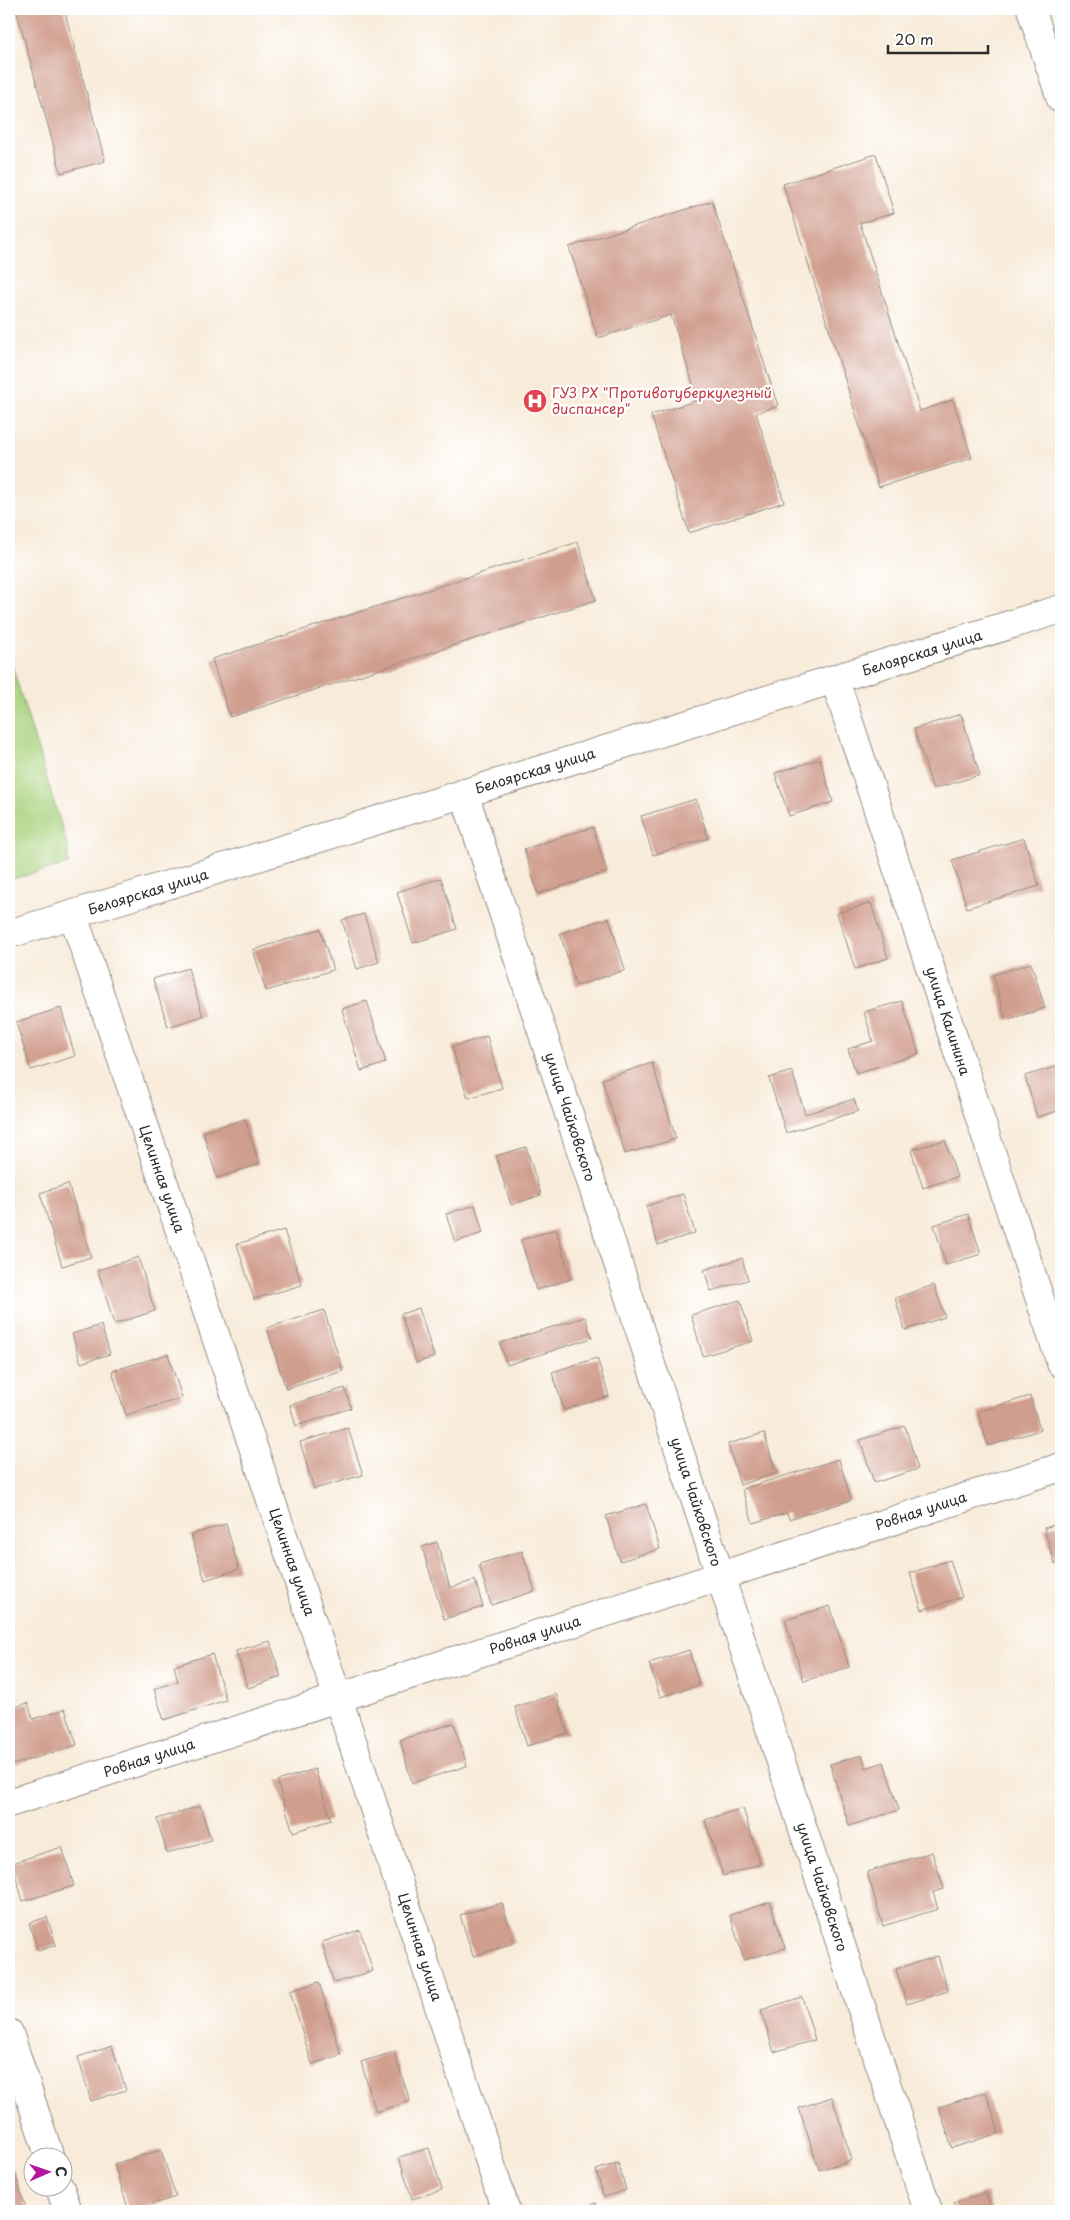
<svg xmlns="http://www.w3.org/2000/svg" width="1070" height="2220" viewBox="0 0 1070 2220" font-family="'Playpen Sans',sans-serif">
  <rect width="100%" height="100%" fill="#fff"/>
  <filter id="ink" filterUnits="userSpaceOnUse"><feTurbulence type="fractalNoise" baseFrequency=".02" numOctaves="2"/><feDisplacementMap in="SourceGraphic" scale="10" xChannelSelector="R" yChannelSelector="G"/><feConvolveMatrix kernelMatrix="1 2 1 2 8 2 1 2 1" color-interpolation-filters="sRGB"/></filter>
  <filter id="wash" filterUnits="userSpaceOnUse"><feTurbulence type="fractalNoise" baseFrequency=".0096" numOctaves="4" result="noise"/><feDisplacementMap in="SourceGraphic" scale="20" xChannelSelector="R" yChannelSelector="G"/><feGaussianBlur stdDeviation="1.12" result="paint"/><feColorMatrix in="noise" values="0 0 0 0 0 0 0 0 0 0 0 0 0 0 0 0 0 1.4 0 .05"/><feComposite in="paint" operator="in"/></filter>
  <g filter="url(#wash)">
    <rect width="100%" height="100%" fill="#f8ebd9"/>
    <path fill="#a7d17c" stroke="#697e54" d="M9 656 68 848V864L9 880Z"/>
    <g id="blocks">
      <g fill="#d09e8e">
        <path d="M16 9H64L105 161 61 173Z"/>
        <path d="M876 154 894 213 860 223 920 411 953 400 972 458 879 487 783 184Z"/>
        <path d="M712 201 778 406 756 413 784 502 689 533 651 415 698 400 671 315 598 338 569 247Z"/>
        <path d="M578 542 596 600 230 717 212 659Z"/>
        <path d="M961 714 980 775 933 789 914 729Z"/>
        <path d="M820 759 833 802 789 816 775 773Z"/>
        <path d="M696 799 708 838 653 855 641 816Z"/>
        <path d="M593 827 607 872 538 894 524 849Z"/>
        <path d="M1024 838 1039 886 967 908 952 860Z"/>
        <path d="M441 878 457 929 413 943 397 892Z"/>
        <path d="M871 903 888 958 855 969 837 913Z"/>
        <path d="M364 914 379 962 357 969 342 920Z"/>
        <path d="M609 918 625 970 576 986 560 933Z"/>
        <path d="M320 929 333 970 266 991 253 950Z"/>
        <path d="M1031 963 1045 1008 1006 1020 993 975Z"/>
        <path d="M188 968 203 1016 168 1027 153 979Z"/>
        <path d="M367 1001 386 1063 361 1071 342 1009Z"/>
        <path d="M902 1001 919 1054 856 1073 848 1049 873 1041 864 1012Z"/>
        <path d="M61 1008 75 1056 31 1070 16 1022Z"/>
        <path d="M487 1036 502 1088 468 1098 452 1047Z"/>
        <path d="M652 1063 676 1139 625 1154 602 1079Z"/>
        <path d="M1061 1065V1110L1037 1117 1025 1076Z"/>
        <path d="M792 1071 805 1114 854 1099 858 1111 786 1133 769 1078Z"/>
        <path d="M245 1119 259 1164 217 1178 203 1132Z"/>
        <path d="M945 1140 957 1177 923 1188 911 1150Z"/>
        <path d="M526 1147 541 1195 511 1205 496 1156Z"/>
        <path d="M68 1184 91 1257 62 1266 40 1193Z"/>
        <path d="M683 1194 695 1233 658 1245 646 1206Z"/>
        <path d="M475 1205 483 1233 455 1242 446 1214Z"/>
        <path d="M968 1214 981 1254 946 1265 934 1225Z"/>
        <path d="M556 1229 571 1279 536 1290 521 1240Z"/>
        <path d="M284 1230 302 1285 254 1299 237 1244Z"/>
        <path d="M138 1257 155 1311 114 1324 98 1270Z"/>
        <path d="M742 1258 748 1280 711 1291 704 1270Z"/>
        <path d="M934 1285 945 1317 905 1330 895 1298Z"/>
        <path d="M740 1300 753 1341 703 1356 691 1315Z"/>
        <path d="M419 1308 434 1357 416 1363 401 1314Z"/>
        <path d="M324 1310 343 1371 286 1389 267 1328Z"/>
        <path d="M585 1317 592 1338 507 1365 500 1343Z"/>
        <path d="M101 1325 110 1354 81 1363 72 1334Z"/>
        <path d="M168 1354 182 1398 126 1415 112 1371Z"/>
        <path d="M597 1358 609 1396 564 1410 552 1372Z"/>
        <path d="M345 1388 351 1408 296 1426 290 1405Z"/>
        <path d="M1030 1396 1040 1430 988 1446 978 1412Z"/>
        <path d="M905 1426 918 1469 874 1483 860 1440Z"/>
        <path d="M348 1428 363 1475 314 1489 300 1442Z"/>
        <path d="M764 1433 776 1473 740 1485 728 1444Z"/>
        <path d="M839 1459 851 1500 789 1519 787 1513 753 1523 742 1489Z"/>
        <path d="M646 1504 660 1549 620 1561 606 1516Z"/>
        <path d="M1061 1523V1562L1055 1564 1044 1528Z"/>
        <path d="M226 1524 239 1569 205 1580 191 1535Z"/>
        <path d="M437 1542 450 1588 475 1580 483 1607 444 1619 422 1547Z"/>
        <path d="M522 1551 535 1591 491 1605 479 1564Z"/>
        <path d="M950 1560 962 1597 922 1610 910 1573Z"/>
        <path d="M830 1606 849 1667 804 1681 785 1620Z"/>
        <path d="M270 1641 281 1677 248 1688 236 1651Z"/>
        <path d="M689 1650 699 1685 660 1697 649 1663Z"/>
        <path d="M212 1654 226 1700 164 1720 154 1689 178 1681 174 1666Z"/>
        <path d="M556 1694 568 1733 527 1746 515 1707Z"/>
        <path d="M28 1703 33 1719 65 1709 77 1745 9 1766V1709Z"/>
        <path d="M454 1723 467 1766 412 1783 400 1740Z"/>
        <path d="M862 1755 866 1768 884 1762 899 1810 849 1826 830 1764Z"/>
        <path d="M315 1769 331 1820 293 1832 277 1781Z"/>
        <path d="M200 1806 211 1840 167 1853 157 1819Z"/>
        <path d="M743 1808 760 1864 723 1876 705 1820Z"/>
        <path d="M62 1847 74 1886 23 1901 12 1863Z"/>
        <path d="M932 1852 944 1889 933 1892 938 1909 883 1926 867 1872Z"/>
        <path d="M770 1902 785 1948 744 1960 730 1915Z"/>
        <path d="M502 1903 514 1943 473 1956 460 1915Z"/>
        <path d="M47 1917 56 1945 38 1951 29 1923Z"/>
        <path d="M360 1930 373 1971 334 1983 322 1942Z"/>
        <path d="M938 1956 948 1991 907 2004 896 1969Z"/>
        <path d="M319 1982 341 2055 312 2064 290 1991Z"/>
        <path d="M802 1997 815 2040 774 2052 761 2010Z"/>
        <path d="M112 2046 126 2090 91 2101 78 2057Z"/>
        <path d="M394 2052 410 2101 376 2112 361 2062Z"/>
        <path d="M986 2092 999 2133 952 2148 939 2107Z"/>
        <path d="M832 2097 852 2160 819 2170 799 2108Z"/>
        <path d="M429 2148 442 2190 412 2199 399 2157Z"/>
        <path d="M161 2150 176 2197 129 2211 114 2164Z"/>
        <path d="M618 2163 626 2190 604 2197 596 2170Z"/>
        <path d="M13 2168 27 2211H9V2169Z"/>
        <path d="M986 2193 992 2211H956L953 2203Z"/>
        <path d="M596 2203 599 2211H572Z"/>
      </g>
    </g>
  </g>
  <g filter="url(#ink)">
    <use href="#blocks" fill-opacity="0" stroke="#928b82" stroke-width="1"/>
    <g fill="none" stroke-linecap="round" stroke-linejoin="round">
      <g stroke="#928b82" stroke-width="30">
        <g id="minor">
          <path d="M1031 9 1061 99"/>
          <path d="M835 680 1061 1363"/>
          <path d="M464 793 928 2211"/>
          <path d="M73 915 338 1698 506 2211"/>
          <path d="M9 1803 1061 1467"/>
          <path d="M9 2033 50 2158"/>
          <path d="M60 2188 68 2211"/>
        </g>
      </g>
      <g stroke="#928b82" stroke-width="30">
        <path id="tertiary" d="M9 934 1061 609"/>
      </g>
      <use href="#minor" stroke="#fff" stroke-width="28"/>
      <use href="#tertiary" stroke="#fff" stroke-width="28"/>
    </g>
  </g>
  <defs>
    <g id="hospital-disc" transform="scale(1.25)"><circle r="9.5" fill="#e0444e" stroke="#fff"/><path d="M-5-5h3v3.5h4V-5h3V5h-3V1.5h-4V5h-3Z" fill="#fff"/></g>
  </defs>
  <g fill-rule="evenodd">
    <use href="#hospital-disc" x="535" y="401"/>
  </g>
  <g text-anchor="middle" stroke-width="4.5" stroke-linejoin="round" paint-order="stroke">
    <g font-size="14" fill="#be3a42" stroke="#fff" text-anchor="start">
      <text x="552" y="398">ГУЗ РХ "Противотуберкулезный<tspan x="552" dy="16">диспансер"</tspan></text>
    </g>
    <g font-size="14" fill="#2b2b2b" stroke="#fff">
      <text transform="translate(922 653) rotate(-17)" y="5">Белоярская улица</text>
      <text transform="translate(535 771) rotate(-17)" y="5">Белоярская улица</text>
      <text transform="translate(148 892) rotate(-17)" y="5">Белоярская улица</text>
      <text transform="translate(948 1021) rotate(72)" y="5">улица Калинина</text>
      <text transform="translate(570 1117) rotate(72)" y="5">улица Чайковского</text>
      <text transform="translate(162 1179) rotate(71)" y="5">Целинная улица</text>
      <text transform="translate(696 1502) rotate(72)" y="5">улица Чайковского</text>
      <text transform="translate(921 1511) rotate(-18)" y="5">Ровная улица</text>
      <text transform="translate(292 1562) rotate(71)" y="5">Целинная улица</text>
      <text transform="translate(535 1635) rotate(-18)" y="5">Ровная улица</text>
      <text transform="translate(149 1758) rotate(-18)" y="5">Ровная улица</text>
      <text transform="translate(822 1887) rotate(72)" y="5">улица Чайковского</text>
      <text transform="translate(420 1947) rotate(72)" y="5">Целинная улица</text>
    </g>
  </g>
  <rect width="1070" height="2220" fill="none" stroke="#fff" stroke-width="30"/>
  <g transform="translate(48 2172) rotate(88)"><circle r="24" fill="#ffffff" stroke="#aaaaaa"/>
  <path d="M0-4L9 19L0 12L-9 19Z" fill="#b5179e"/>
  <text y="-8" font-size="14" font-weight="bold" text-anchor="middle" fill="#2b2b2b">С</text>
  </g>
  <path d="M888 45v8h100v-8" fill="none" stroke="#2b2b2b" stroke-width="2.5"/>
  <text x="895" y="45" font-size="15" fill="#2b2b2b" stroke="#ffffff" stroke-width="4" paint-order="stroke">20 m</text>
</svg>
